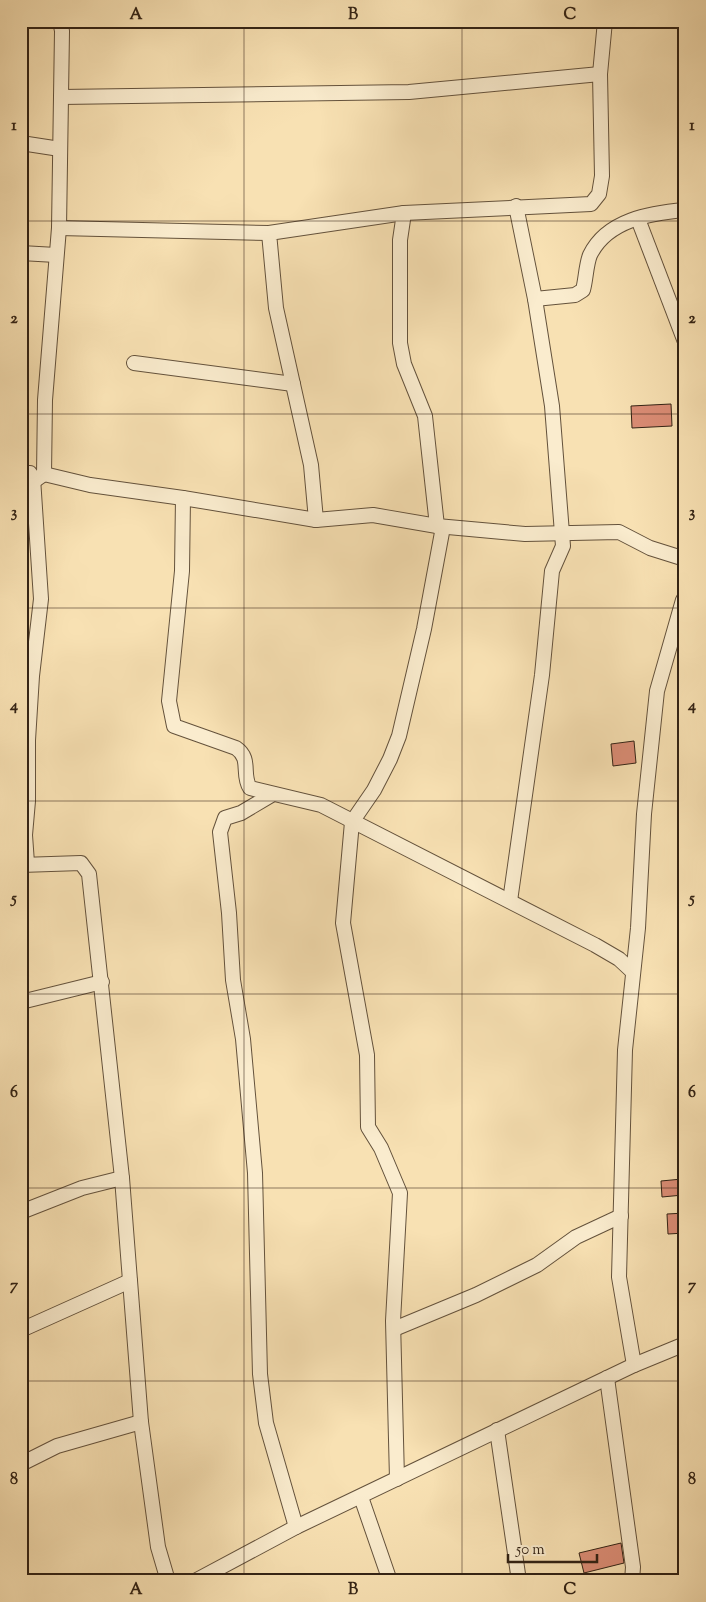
<svg xmlns="http://www.w3.org/2000/svg" width="706" height="1602" viewBox="0 0 706 1602" font-family="'Sorts Mill Goudy',serif">
  <rect width="100%" height="100%" fill="#f8e1b3"/>
  <filter id="stains"><feTurbulence type="fractalNoise" baseFrequency=".004" numOctaves="4"/><feColorMatrix values="0 0 0 0 .2 0 0 0 0 .09 0 0 0 0 .02 0 0 0 .5 -.17"/></filter>
  <radialGradient id="worn" r=".72"><stop offset=".6" stop-color="#630" stop-opacity="0"/><stop offset="1" stop-color="#630" stop-opacity=".3"/></radialGradient>
  <g fill="#db8d76" stroke="#332315">
    <path d="M671 404 672 426 632 428 631 406Z"/>
    <path d="M634 741 636 763 613 766 611 744Z"/>
    <path d="M682 1179 683 1195 662 1197 661 1181Z"/>
    <path d="M685 1213V1233L668 1234 667 1214Z"/>
    <path d="M621 1543 624 1563 584 1573 579 1553Z"/>
  </g>
  <g fill="none" stroke-linecap="round" stroke-linejoin="round">
    <g stroke="#64523c" stroke-width="16">
      <g id="minor">
        <path d="M61 97 409 92 600 74"/>
        <path d="M21 143 60 149"/>
        <path d="M638 219 685 342"/>
        <path d="M59 228 269 233"/>
        <path d="M21 253 56 255"/>
        <path d="M535 299 575 295 583 290C586 279 586 265 590 255 607 220 650 213 685 210"/>
        <path d="M134 363 293 384"/>
        <path d="M21 473H30L33 478 41 599 32 676 28 740V801L25 835 27 863"/>
        <path d="M44 474 90 485 183 498 316 520 373 515 437 526 525 534 619 532 650 548 685 559"/>
        <path d="M34 481 44 474 45 400 59 228 62 31 60 21"/>
        <path d="M183 498 182 571 169 701 174 726 236 748C252 759 241 774 250 788L321 805 595 945 619 959 633 972"/>
        <path d="M316 520 311 465 276 308 269 233 404 213"/>
        <path d="M437 526 425 416 404 364 400 343V240L404 213 591 204 599 194 602 176 600 74 605 21"/>
        <path d="M273 794 241 813 225 818 220 832 229 913 233 980 243 1039 255 1173 260 1374 266 1423 296 1527"/>
        <path d="M21 865 81 863 89 874 122 1178 141 1422 158 1547 168 1581"/>
        <path d="M510 901 542 675 552 571 563 546 552 406 535 299 516 206"/>
        <path d="M21 1002 102 982"/>
        <path d="M21 1212 82 1188 122 1178"/>
        <path d="M394 1329 476 1295 537 1265 576 1237 621 1216"/>
        <path d="M21 1330 130 1281"/>
        <path d="M634 1365 619 1277 625 1050 638 928 644 814 657 691 683 600"/>
        <path d="M607 1378 633 1567 632 1581"/>
        <path d="M497 1430 519 1581"/>
        <path d="M21 1464 57 1446 141 1422"/>
        <path d="M397 1479 393 1321 400 1193 381 1148 368 1127 367 1055 343 923 352 822 374 790 390 759 399 736 424 629 443 527"/>
        <path d="M361 1497 390 1581"/>
        <path d="M195 1581 296 1527 634 1365 685 1344"/>
      </g>
    </g>
    <use href="#minor" stroke="#faecce" stroke-width="14"/>
  </g>
  <path fill="none" stroke="#332315" stroke-width="1" stroke-opacity="0.55" d="M244 21V1581M462 21V1581M21 221H685M21 414H685M21 608H685M21 801H685M21 994H685M21 1188H685M21 1381H685"/>
  <rect width="706" height="1602" fill="none" stroke="#f8e1b3" stroke-width="55"/>
  <path d="M508 1554v8h89v-8" fill="none" stroke="#332315" stroke-width="2.5"/>
  <text x="516" y="1554" font-size="15" fill="#332315" stroke="#faecce" stroke-width="4" paint-order="stroke">50 m</text>
  <rect x="28" y="28" width="650" height="1546" fill="none" stroke="#332315" stroke-width="2"/>
  <g font-size="16" text-anchor="middle" font-weight="bold" fill="#332315">
    <text x="136" y="19">A</text>
    <text x="353" y="19">B</text>
    <text x="570" y="19">C</text>
    <text x="14" y="130">1</text>
    <text x="692" y="130">1</text>
    <text x="14" y="323">2</text>
    <text x="692" y="323">2</text>
    <text x="14" y="517">3</text>
    <text x="692" y="517">3</text>
    <text x="14" y="710">4</text>
    <text x="692" y="710">4</text>
    <text x="14" y="903">5</text>
    <text x="692" y="903">5</text>
    <text x="14" y="1097">6</text>
    <text x="692" y="1097">6</text>
    <text x="14" y="1290">7</text>
    <text x="692" y="1290">7</text>
    <text x="14" y="1484">8</text>
    <text x="692" y="1484">8</text>
    <text x="136" y="1594">A</text>
    <text x="353" y="1594">B</text>
    <text x="570" y="1594">C</text>
  </g>
  <rect width="100%" height="100%" filter="url(#stains)"/>
  <rect width="100%" height="100%" fill="url(#worn)"/>
</svg>
